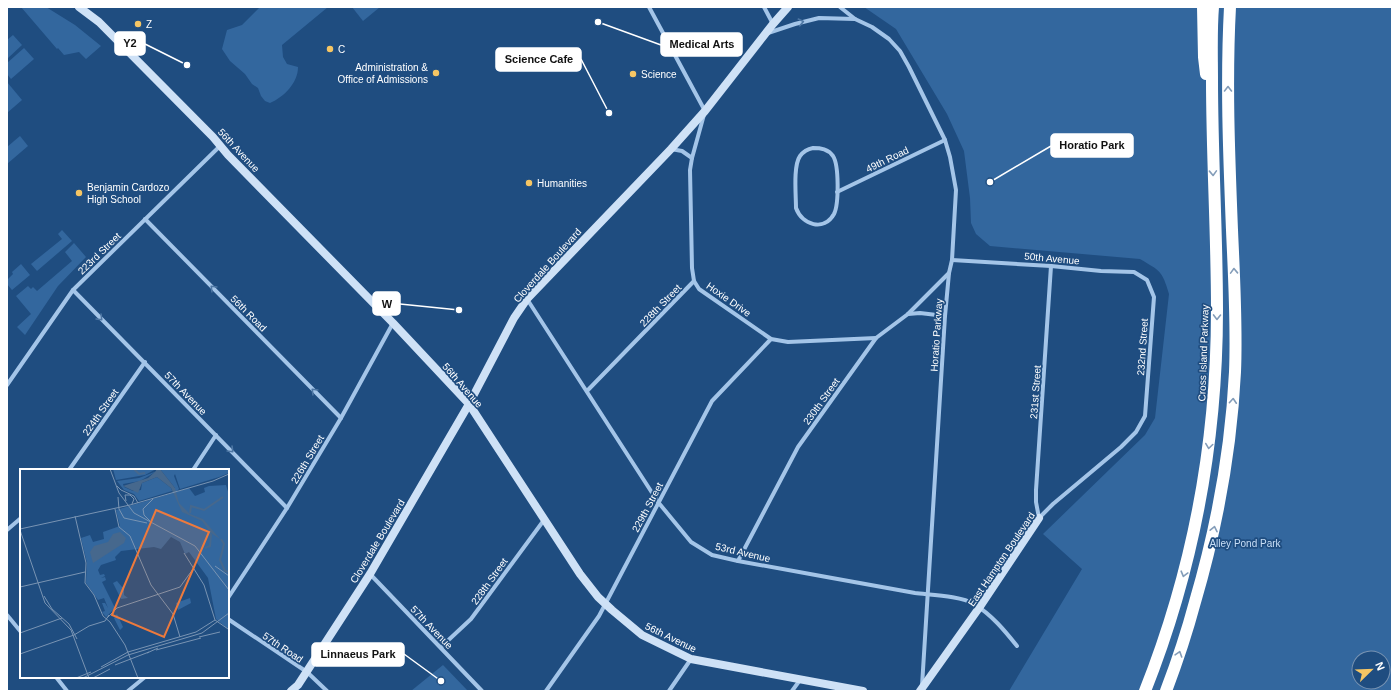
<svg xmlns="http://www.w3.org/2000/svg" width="1399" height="698" viewBox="0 0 1399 698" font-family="Helvetica,sans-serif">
  <rect width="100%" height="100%" fill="#1f4d80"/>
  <g fill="#33679e" fill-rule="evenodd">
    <path d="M21 7H46L75 25 101 46 86 59 79 52 64 55 58 48 57 49Z"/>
    <path d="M260 7H328L282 45 283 57 287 64 298 67C298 83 284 97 270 103L265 101 261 96 258 88 252 84 245 74 230 61 222 49 227 30 242 25Z"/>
    <path d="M352 7H380L363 21Z"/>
    <path d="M864 7H1392V691H1009L1082 569 1043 534 1145 435 1155 418 1169 294C1162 270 1160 271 1140 259L990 246 976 234 971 223 970 198 964 151 947 114 896 29ZM1359 658H1383V682H1359Z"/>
    <path d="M13 35 22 45 7 59V40Z"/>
    <path d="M24 48 34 59 11 79 7 74V63Z"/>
    <path d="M7 82 22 100 7 113Z"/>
    <path d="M20 136 28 146 7 164V147Z"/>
    <path d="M62 230 72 241 37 271 31 264 62 239 58 234Z"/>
    <path d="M74 243 86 257 58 286 25 335 17 327 31 314 16 296 28 286 31 289 33 287 37 291 72 261 65 252Z"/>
    <path d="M21 264 30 275 12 290 7 284V280L13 274 12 272Z"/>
    <path d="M443 665 468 691H411Z"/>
  </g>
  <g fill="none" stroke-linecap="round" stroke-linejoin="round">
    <g stroke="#a4c5e8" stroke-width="4">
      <path d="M649 7 705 111 692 158 690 170 692 268 694 281 699 289 771 339 788 342 876 338"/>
      <path d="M764 7 773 24"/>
      <path d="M840 7 855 19 872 27 889 39 900 51 909 67 945 140 950 157 956 190 952 260 949 273 945 316 922 686"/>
      <path d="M768 33 795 24 819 18 855 19"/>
      <path d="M813 148C821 148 828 149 833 156 839 165 839 204 834 214 824 232 802 225 796 208 796 195 793 166 800 156 803 152 808 149 813 148Z"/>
      <path d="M671 149 682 151 692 158"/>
      <path d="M837 192 945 140"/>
      <path d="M145 219 341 418"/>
      <path d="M952 260 1051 266 1101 271 1134 272 1147 280 1154 297 1145 416 1136 432 1121 447 1053 504 1039 518"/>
      <path d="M73 290 287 508"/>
      <path d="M527 299 658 502 691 542 712 555 738 561C797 572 856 582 915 593 931 595 961 596 974 604 992 615 1005 631 1017 646"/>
      <path d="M908 314 920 313 945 316"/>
      <path d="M7 385 73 290 220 146"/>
      <path d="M587 391 694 281"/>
      <path d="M69 470 145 362"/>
      <path d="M193 470 216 435"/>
      <path d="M1039 518 1036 502V490L1051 266"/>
      <path d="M7 530 21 518"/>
      <path d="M738 561 798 447 876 338 908 314 949 273"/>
      <path d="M370 574 482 691"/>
      <path d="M228 598 287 508 341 418 393 323"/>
      <path d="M7 615 21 632"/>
      <path d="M228 619 307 672 327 691"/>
      <path d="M441 647 471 619 544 520"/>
      <path d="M56 677 67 691"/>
      <path d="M128 691 145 677"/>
      <path d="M546 691 599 616 712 401 771 339"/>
      <path d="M669 691 691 659"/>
      <path d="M792 691 800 680"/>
    </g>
    <g stroke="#cee1f6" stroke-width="8">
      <path d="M79 7 99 22 213 137 228 155 393 323 469 404 580 574 598 597 612 610 642 635 691 659 863 691"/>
      <path d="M291 691 298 685 370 574 469 404 514 318 527 299 671 149 705 111 773 24 788 7"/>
      <path d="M920 691 979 608 1039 518"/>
    </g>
    <g stroke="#fff" stroke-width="12">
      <path d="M1203 7 1204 57 1206 74"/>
      <path d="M1145 691C1193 570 1217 441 1217 310 1217 233 1212 157 1212 80 1212 56 1211 31 1213 7"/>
      <path d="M1166 691C1177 662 1187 632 1195 602 1217 527 1231 451 1235 372 1237 325 1234 277 1232 230 1229 155 1226 81 1230 7"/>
    </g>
  </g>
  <defs><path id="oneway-chevron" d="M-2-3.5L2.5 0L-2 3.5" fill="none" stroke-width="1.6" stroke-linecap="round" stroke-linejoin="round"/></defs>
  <g stroke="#4e77a4">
    <use href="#oneway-chevron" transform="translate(801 22) rotate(-13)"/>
    <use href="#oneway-chevron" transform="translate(213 288) rotate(-135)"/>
    <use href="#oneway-chevron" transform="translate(100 318) rotate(45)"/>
    <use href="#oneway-chevron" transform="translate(314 391) rotate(-135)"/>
    <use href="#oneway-chevron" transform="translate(231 450) rotate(45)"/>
  </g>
  <g stroke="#849db9">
    <use href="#oneway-chevron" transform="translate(1228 89) rotate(-90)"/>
    <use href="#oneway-chevron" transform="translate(1213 173) rotate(88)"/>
    <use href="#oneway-chevron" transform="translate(1234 271) rotate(-92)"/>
    <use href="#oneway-chevron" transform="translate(1217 317) rotate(91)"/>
    <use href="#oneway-chevron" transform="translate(1233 401) rotate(-86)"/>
    <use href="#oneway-chevron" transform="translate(1209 446) rotate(98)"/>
    <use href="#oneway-chevron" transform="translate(1214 529) rotate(-78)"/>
    <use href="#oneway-chevron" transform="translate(1184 574) rotate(105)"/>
    <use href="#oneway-chevron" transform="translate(1179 654) rotate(-72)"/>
  </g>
  <g fill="#f6c664" stroke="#1f4d80" stroke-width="1.5">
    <circle cx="138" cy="24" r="4"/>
    <circle cx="330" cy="49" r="4"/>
    <circle cx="436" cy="73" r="4"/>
    <circle cx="633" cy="74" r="4"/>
    <circle cx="529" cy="183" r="4"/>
    <circle cx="79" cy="193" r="4"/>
  </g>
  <g text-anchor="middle" stroke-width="3.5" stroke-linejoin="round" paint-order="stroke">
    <g font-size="10" fill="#fff" stroke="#1f4d80" text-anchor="start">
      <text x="146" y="28">Z</text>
      <text x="338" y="53">C</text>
      <text x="428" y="71" text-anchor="end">Administration &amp;<tspan x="428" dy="12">Office of Admissions</tspan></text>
      <text x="641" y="78">Science</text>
      <text x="537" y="187">Humanities</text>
      <text x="87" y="191">Benjamin Cardozo<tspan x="87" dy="12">High School</tspan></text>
    </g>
    <g font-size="10" fill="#fff" stroke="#1f4d80">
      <text transform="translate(239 150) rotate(47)" y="4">56th Avenue</text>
      <text transform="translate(887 159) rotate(-26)" y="4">49th Road</text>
      <text transform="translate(99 253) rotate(-44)" y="4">223rd Street</text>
      <text transform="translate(1052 258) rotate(5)" y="4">50th Avenue</text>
      <text transform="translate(547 265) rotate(-48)" y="4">Cloverdale Boulevard</text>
      <text transform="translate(729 299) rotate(35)" y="4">Hoxie Drive</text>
      <text transform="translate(660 305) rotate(-46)" y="4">228th Street</text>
      <text transform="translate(249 313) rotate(45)" y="4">56th Road</text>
      <text transform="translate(936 335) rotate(-86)" y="4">Horatio Parkway</text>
      <text transform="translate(1142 347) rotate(-86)" y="4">232nd Street</text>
      <text transform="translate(1203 353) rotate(-88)" y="4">Cross Island Parkway</text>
      <text transform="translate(463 385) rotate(49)" y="4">56th Avenue</text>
      <text transform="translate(1035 392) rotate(-86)" y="4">231st Street</text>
      <text transform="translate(186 393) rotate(46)" y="4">57th Avenue</text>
      <text transform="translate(821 401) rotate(-54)" y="4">230th Street</text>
      <text transform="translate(100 412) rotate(-55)" y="4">224th Street</text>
      <text transform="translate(307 459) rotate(-59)" y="4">226th Street</text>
      <text transform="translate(647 507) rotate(-62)" y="4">229th Street</text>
      <text transform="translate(377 541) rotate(-59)" y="4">Cloverdale Boulevard</text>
      <text transform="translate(743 552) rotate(13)" y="4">53rd Avenue</text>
      <text transform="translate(1001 559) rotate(-56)" y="4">East Hampton Boulevard</text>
      <text transform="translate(489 581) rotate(-54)" y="4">228th Street</text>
      <text transform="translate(432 627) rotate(46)" y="4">57th Avenue</text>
      <text transform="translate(671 637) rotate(26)" y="4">56th Avenue</text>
      <text transform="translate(283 647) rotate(34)" y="4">57th Road</text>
    </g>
    <g font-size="10" fill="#c8def6" stroke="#1f4d80">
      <text x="1245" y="547">Alley Pond Park</text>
    </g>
  </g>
  <g transform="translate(20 469)">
    <rect width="209" height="209" fill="#1f4d80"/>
    <path d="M93 0H136L125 6 96 11ZM140 0H209V4L199 8 160 20 155 5 154 7 159 20 156 23 169 19 175 27 185 23 184 19 189 17 206 16 209 26V161L196 150 188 109 169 83 165 85 160 73 151 68 141 80 134 78 101 82 95 88 96 91 81 96 78 101 80 106 84 105 85 107 81 109 85 108 86 111 82 113 95 139 86 148 82 143 85 142 82 134H85L88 139 84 129 78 131 66 114 67 94 61 69 70 66 73 73 84 70 83 63 100 57 96 41 153 24 152 22 119 32 114 25 104 21 97 12 119 9 137 2 120 12 103 15 104 18 113 22 121 21 122 14 137 8 151 19 153 24 155 19ZM97 112 102 118 104 117V126L108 129 101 130 93 114ZM170 129 171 134 158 141 156 134ZM97 145 103 158 100 161 94 149Z" fill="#33679e"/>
    <path d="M136 0H140L155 19 159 34 170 45 183 50 200 70 191 64 189 70 190 63 182 52 162 43 151 19 137 8 122 14 118 24 103 17 128 9 136 2ZM100 63 106 69 104 74 73 94 70 83 74 77 88 73 93 65Z" fill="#46688d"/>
    <path fill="none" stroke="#46688d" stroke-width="2" d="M114 0 119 5 125 4M170 44 171 37 184 41 203 28M201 70 204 75 200 91 205 102 209 103M185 79 190 77 191 65"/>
    <path fill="none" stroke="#7994b3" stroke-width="1" d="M90 0 99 24 114 44 175 77 209 121M97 17 101 21 114 27 118 34M98 28 99 40 104 49 127 54M106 32 105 26H110L114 30 112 35M95 40 99 58 110 67 131 116 153 145 160 168M55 47 66 94 65 114 74 126 83 147 90 153 105 176 118 209M130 52 124 46 123 40 133 30M0 60 110 36 193 12 209 5M0 61 25 134 51 161 69 209M164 84 184 116 195 151M195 97 209 107M0 118 65 103M24 127 32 140 49 155 57 170M86 150 97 139 160 118 173 100M0 164 42 149M179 168 200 163M136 181 181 169M127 184 138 179M0 185 54 166 69 157 85 152 89 146M95 196 129 183M81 198 108 183 176 163 195 151 208 160M56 209 71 203M63 209 108 186 182 164 209 144M73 209 90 200"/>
    <path fill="#ed7a3d" fill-opacity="0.15" stroke="#ed7a3d" stroke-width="2" d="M136 41 189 63 144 168 92 146Z"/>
    <rect width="209" height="209" fill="none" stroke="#fff" stroke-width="2"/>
  </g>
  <path fill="none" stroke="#fff" stroke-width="1.5" d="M187 65L145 44M598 22L661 45M609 113L581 59M990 182L1051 146M459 310L400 304M441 681L404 654"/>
  <g fill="#fff" stroke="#1f4d80" stroke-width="1.5">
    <circle cx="187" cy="65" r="4"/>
    <circle cx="598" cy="22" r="4"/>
    <circle cx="609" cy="113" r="4"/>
    <circle cx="990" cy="182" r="4"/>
    <circle cx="459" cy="310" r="4"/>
    <circle cx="441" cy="681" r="4"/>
  </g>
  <g fill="#fff" stroke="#fff" stroke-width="1.5">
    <rect x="115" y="32" width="30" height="23" rx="4"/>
    <rect x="661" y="33" width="81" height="23" rx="4"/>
    <rect x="496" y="48" width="85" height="23" rx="4"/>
    <rect x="1051" y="134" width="82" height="23" rx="4"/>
    <rect x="373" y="292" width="27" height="23" rx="4"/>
    <rect x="312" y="643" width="92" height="23" rx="4"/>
  </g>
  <g font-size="11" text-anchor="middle" font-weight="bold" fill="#111">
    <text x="130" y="47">Y2</text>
    <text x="702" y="48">Medical Arts</text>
    <text x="539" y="63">Science Cafe</text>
    <text x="1092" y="149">Horatio Park</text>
    <text x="387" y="308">W</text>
    <text x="358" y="658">Linnaeus Park</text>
  </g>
  <rect width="1399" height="698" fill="none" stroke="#ffffff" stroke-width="16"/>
  <g transform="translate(1371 670) rotate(67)"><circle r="19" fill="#1f4d80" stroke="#7994b3"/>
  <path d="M0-3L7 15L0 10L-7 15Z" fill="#f6c664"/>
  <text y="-6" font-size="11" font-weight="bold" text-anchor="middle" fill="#ffffff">N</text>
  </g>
</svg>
